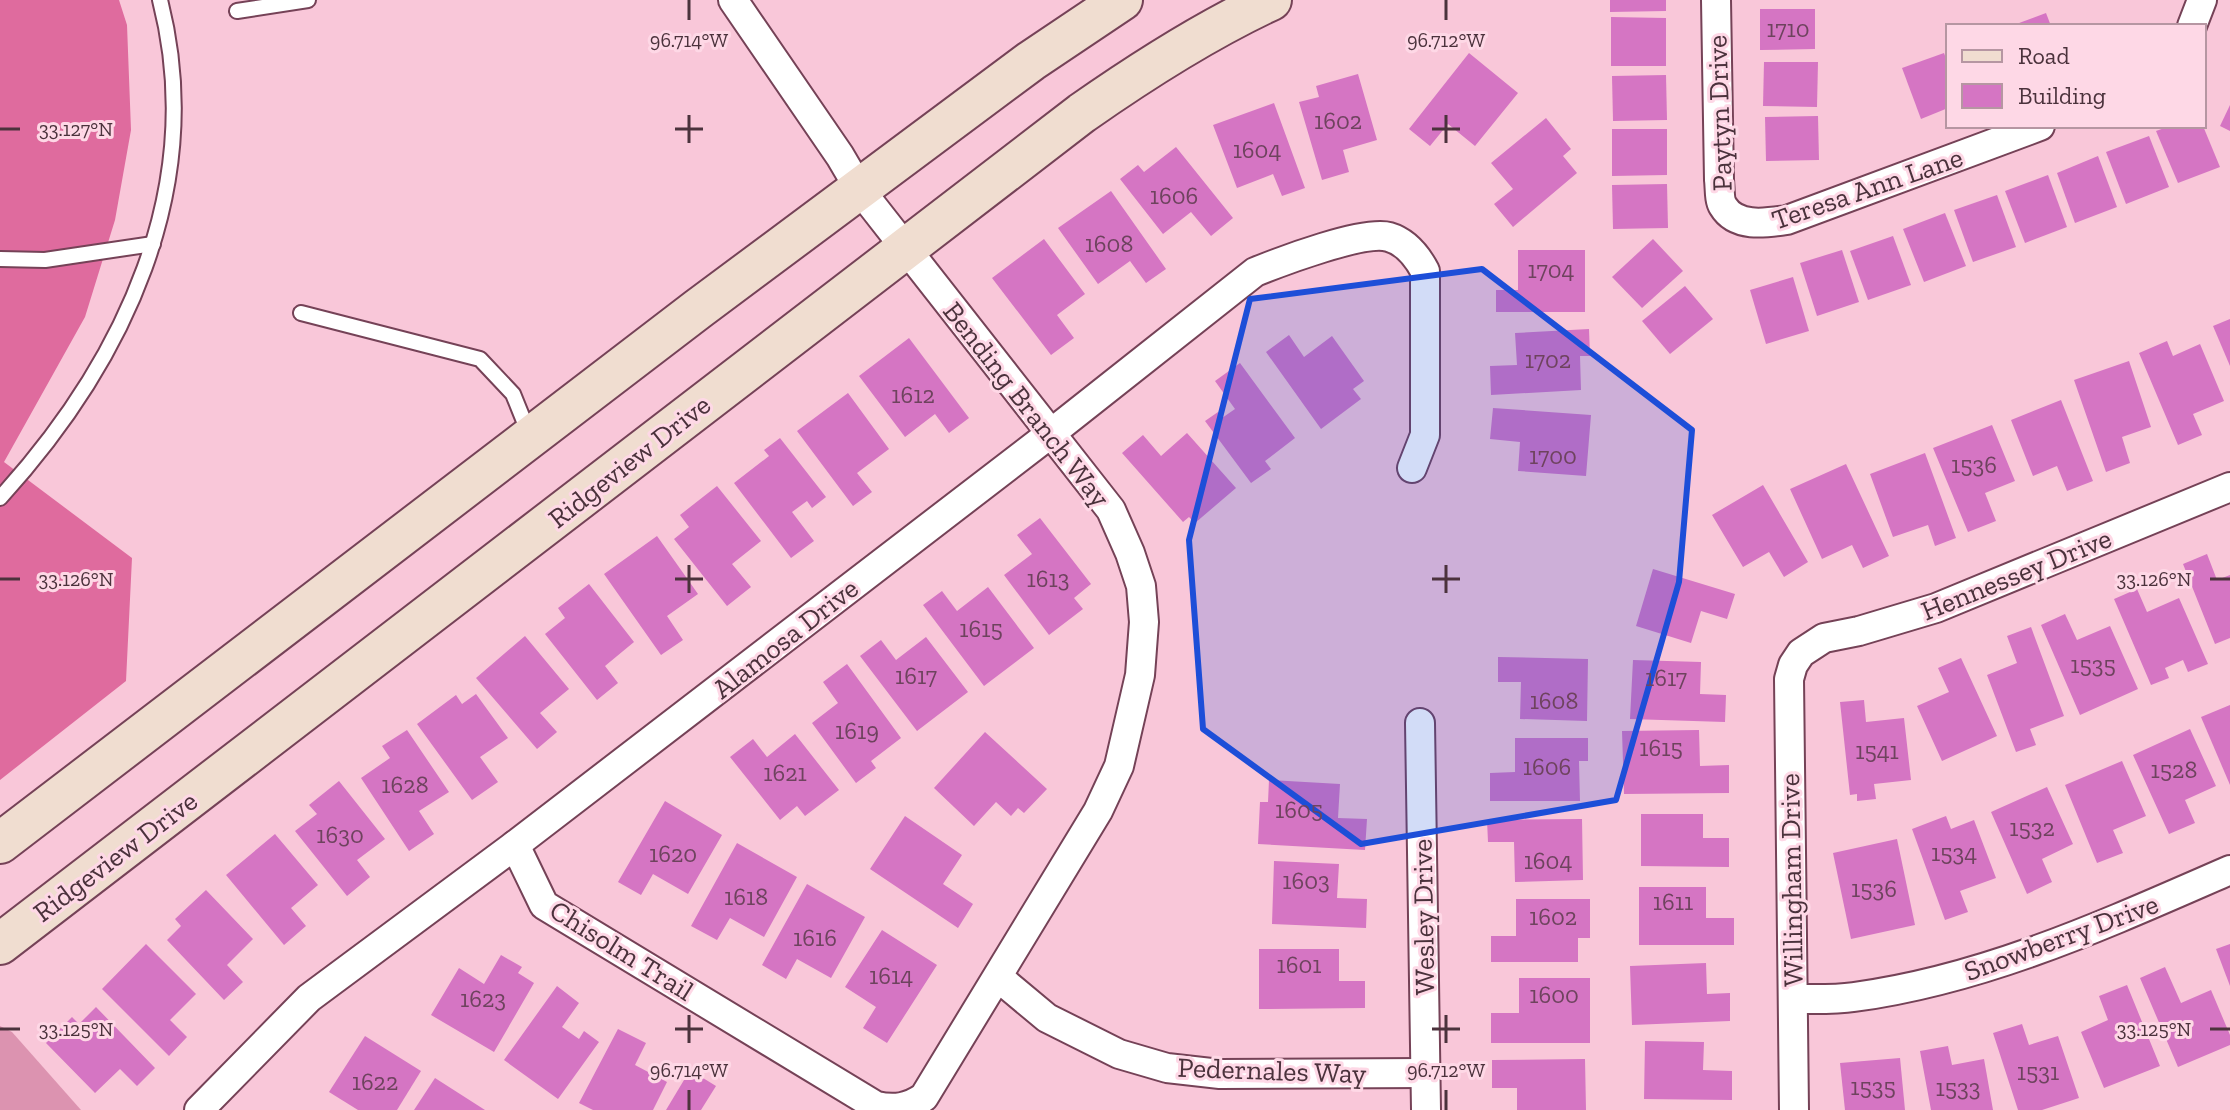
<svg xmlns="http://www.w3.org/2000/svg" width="2230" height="1110" viewBox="0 0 2230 1110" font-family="'Zilla Slab',serif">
  <rect width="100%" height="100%" fill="#f9c7d9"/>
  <path fill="#dc93b0" d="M0 1026 12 1032 81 1110H0Z"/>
  <path fill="#df6b9e" d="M0 0H119L127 25 131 130 115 220 85 317 4 462 132 558 126 681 0 780Z"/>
  <g fill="#d575c3">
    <path d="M1610 0H1666V11L1610 12Z"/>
    <path d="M1760 9H1815V49L1760 50Z"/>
    <path d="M2046 13 2051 26H2011Z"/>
    <path d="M1611 17 1666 18V66H1611Z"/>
    <path d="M1469 53 1518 93 1475 146 1448 124 1430 146 1409 129Z"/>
    <path d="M1944 53 1948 64V108L1921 119 1902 68Z"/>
    <path d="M1764 62H1818L1817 107 1763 106Z"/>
    <path d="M1358 74 1377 140 1343 150 1349 172 1322 180 1299 102 1319 97 1316 86Z"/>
    <path d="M1666 75 1667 120 1613 121 1612 76Z"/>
    <path d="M1274 103 1305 188 1282 196 1273 174 1237 188 1213 125Z"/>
    <path d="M2230 105V131L2220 126Z"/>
    <path d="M1818 116 1819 160 1766 161 1765 117Z"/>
    <path d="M1546 118 1571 149 1563 156 1577 173 1513 227 1494 204 1513 189 1491 163Z"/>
    <path d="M2170 126H2203L2220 167 2178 183 2156 131Z"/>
    <path d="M1612 129H1667V175L1612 176Z"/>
    <path d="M2149 136 2169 187 2126 204 2106 152Z"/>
    <path d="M1176 147 1233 218 1211 236 1191 212 1163 234 1120 179 1138 165 1144 172Z"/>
    <path d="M2098 156 2117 207 2075 223 2057 173Z"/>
    <path d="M2048 175 2067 227 2025 243 2005 191Z"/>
    <path d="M1667 184 1668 228 1613 229 1612 185Z"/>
    <path d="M1111 191 1166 269 1146 283 1130 261 1098 284 1058 228Z"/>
    <path d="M1997 195 2016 247 1973 262 1954 210Z"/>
    <path d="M1945 213 1966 266 1924 282 1903 229Z"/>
    <path d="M1893 236 1911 285 1868 300 1850 251Z"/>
    <path d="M1044 239 1085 294 1057 315 1074 338 1051 355 992 278Z"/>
    <path d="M1653 239 1683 271 1642 308 1612 277Z"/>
    <path d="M1518 250H1585V312H1496V290H1518Z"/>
    <path d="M1842 250 1859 302 1817 316 1800 263Z"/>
    <path d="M1793 277 1809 331 1766 344 1750 290Z"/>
    <path d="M1685 286 1713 319 1670 354 1642 321Z"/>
    <path d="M2230 319V366L2213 326Z"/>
    <path d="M1589 329 1590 356H1580L1581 390 1491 395 1490 366 1517 365 1515 333Z"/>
    <path d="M1289 335 1304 357 1332 336 1364 381 1353 389 1361 399 1321 429 1266 352Z"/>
    <path d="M909 338 969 418 949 433 935 414 905 437 859 376Z"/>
    <path d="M2167 341 2173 356 2200 344 2224 401 2193 414 2202 435 2178 445 2139 353Z"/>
    <path d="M2129 361 2151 427 2122 437 2130 463 2106 472 2074 380Z"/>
    <path d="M1240 363 1295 438 1265 461 1271 469 1251 483 1205 421 1218 412 1222 418 1235 409 1215 381Z"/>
    <path d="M848 393 889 449 857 473 872 492 853 506 797 431Z"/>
    <path d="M2061 400 2093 481 2067 491 2057 466 2033 476 2011 420Z"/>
    <path d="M1493 408 1591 415 1586 476 1518 471 1520 442 1490 439Z"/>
    <path d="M1992 425 2015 481 1985 493 1996 521 1968 532 1933 448Z"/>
    <path d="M1187 433 1236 488 1195 523 1189 517 1183 522 1122 453 1143 435 1161 456Z"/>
    <path d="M780 438 826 497 812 508 807 501 792 512 814 541 791 558 734 483 769 456 764 450Z"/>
    <path d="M1925 453 1956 538 1935 546 1928 525 1893 537 1870 474Z"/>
    <path d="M1846 464 1889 556 1863 568 1852 545 1822 559 1790 489Z"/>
    <path d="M1763 485 1808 562 1784 577 1769 552 1743 567 1712 515Z"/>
    <path d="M717 486 761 541 732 564 751 587 727 606 674 539 689 527 680 515Z"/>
    <path d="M1040 518 1091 584 1074 598 1083 609 1049 635 1004 575 1032 554 1017 535Z"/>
    <path d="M657 536 698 594 667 616 683 640 661 655 604 574Z"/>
    <path d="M2207 554 2217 580 2230 575V638L2215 644 2183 564Z"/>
    <path d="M1653 569 1735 594 1727 619 1701 611 1691 643 1636 626Z"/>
    <path d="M589 584 634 642 605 666 618 683 597 700 545 634 565 618 558 608Z"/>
    <path d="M988 587 1034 648 984 686 923 605 942 591 957 611Z"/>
    <path d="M2137 589 2147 612 2179 598 2208 664 2188 672 2183 660 2165 668 2169 678 2151 685 2114 599Z"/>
    <path d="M2065 614 2077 640 2110 626 2138 689 2080 715 2041 625Z"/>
    <path d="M2031 627 2064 716 2030 729 2036 745 2016 752 1987 675 2017 663 2007 636Z"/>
    <path d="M525 636 569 689 540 713 557 732 537 749 476 678Z"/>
    <path d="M926 637 968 692 917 731 860 656 881 640 896 660Z"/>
    <path d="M1498 657 1588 659 1587 721 1520 719 1521 682H1498Z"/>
    <path d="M1961 658 1997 736 1942 761 1917 706 1949 692 1938 668Z"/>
    <path d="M1633 660 1701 662 1700 694 1726 695 1725 722 1630 719Z"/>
    <path d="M847 664 901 738 871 761 876 768 856 783 812 723 838 703 823 682Z"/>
    <path d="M476 694 508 738 480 757 498 782 472 800 417 724 456 695 462 704Z"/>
    <path d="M1864 700 1866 722 1904 718 1911 780 1874 784 1876 799 1857 801V794L1850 795 1840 702Z"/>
    <path d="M2230 705V785L2201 717Z"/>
    <path d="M2190 729 2216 786 2185 800 2195 823 2169 834 2133 755Z"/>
    <path d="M407 730 449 792 419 811 434 834 409 851 361 778 390 758 382 746Z"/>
    <path d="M1699 730 1700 766 1729 765V793L1624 794 1622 731Z"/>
    <path d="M985 732 1047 789 1024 813 1018 808 1011 816 996 802 974 826 934 788Z"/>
    <path d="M795 734 839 790 805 816 797 806 780 820 730 757 753 739 767 757Z"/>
    <path d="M1515 738H1588V761H1579L1580 801H1490V773L1515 772Z"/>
    <path d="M2122 761 2146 816 2113 830 2123 853 2097 863 2065 785Z"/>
    <path d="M1269 780 1340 784 1338 818 1367 819 1365 850 1258 844 1260 802H1268Z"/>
    <path d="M339 781 385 839 357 860 370 877 347 896 295 831 317 814 309 805Z"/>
    <path d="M2047 787 2073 844 2042 859 2052 882 2027 894 1991 812Z"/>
    <path d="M665 801 722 835 688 894 653 874 641 895 618 882Z"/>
    <path d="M1641 814H1703V838H1729V867L1641 866Z"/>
    <path d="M905 816 962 855 943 884 973 904 958 928 870 869Z"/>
    <path d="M1946 816 1951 829 1974 820 1996 878 1960 891 1968 912 1945 920 1912 829Z"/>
    <path d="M1582 819 1583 880 1515 882 1514 842H1488L1487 820Z"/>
    <path d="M275 834 318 885 291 908 306 926 284 945 226 875Z"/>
    <path d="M1897 839 1915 925 1851 939 1833 853Z"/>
    <path d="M737 843 797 877 764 937 730 918 717 940 691 926Z"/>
    <path d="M1274 861 1339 864 1337 898 1367 899 1366 928 1272 924Z"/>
    <path d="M807 884 865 917 831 978 797 959 786 979 762 965Z"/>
    <path d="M1639 887H1706V918H1734V945H1639Z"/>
    <path d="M206 890 253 939 227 965 243 982 224 1000 167 940 181 926 175 919Z"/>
    <path d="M1516 899H1590V938H1578V962H1491V936H1516Z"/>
    <path d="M882 930 937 965 887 1043 863 1028 876 1007 845 987Z"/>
    <path d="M146 944 196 994 170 1020 187 1037 169 1056 102 989Z"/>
    <path d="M2230 944V986L2216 949Z"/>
    <path d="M1259 949H1339V981H1365V1008L1259 1009Z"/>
    <path d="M501 955 522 967 518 973 534 983 494 1052 431 1015 459 968 484 984Z"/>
    <path d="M1706 963 1707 994 1730 993V1021L1632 1025 1630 966Z"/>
    <path d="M2165 967 2181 1003 2211 990 2230 1035V1045L2178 1067 2140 978Z"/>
    <path d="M1519 978H1590V1043H1491V1013H1519Z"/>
    <path d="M2127 985 2160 1066 2104 1088 2081 1032 2108 1020 2099 996Z"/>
    <path d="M557 986 579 1003 562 1027 579 1039 584 1031 599 1042 558 1099 504 1060Z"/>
    <path d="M96 1007 155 1068 137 1086 120 1069 95 1093 46 1043 72 1017 79 1024Z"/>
    <path d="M2022 1024 2029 1045 2058 1036 2079 1098 2042 1110H2018L1993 1033Z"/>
    <path d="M618 1029 646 1043 635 1065 667 1082 653 1110H593L579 1103Z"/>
    <path d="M365 1036 421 1071 397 1110H358L329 1092Z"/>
    <path d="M1645 1041 1704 1042 1703 1070 1732 1071V1100L1644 1099Z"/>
    <path d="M1948 1046 1952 1065 1984 1059 1993 1110H1931L1920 1051Z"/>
    <path d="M1900 1058 1905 1110H1845L1840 1063Z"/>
    <path d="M1585 1059 1586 1110H1517V1088H1492V1060Z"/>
    <path d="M690 1070 716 1086 701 1110H666Z"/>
    <path d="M435 1078 485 1110H414Z"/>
  </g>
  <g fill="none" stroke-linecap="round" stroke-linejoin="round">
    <g stroke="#754257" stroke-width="18">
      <g id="service">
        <path d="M237 11 308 0"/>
        <path d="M0 259 45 260 153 244"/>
        <path d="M301 313 480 359 513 394 530 436"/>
        <path d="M0 498C124 362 208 187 160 0"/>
      </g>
    </g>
    <g stroke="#754257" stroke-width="32">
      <g id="minor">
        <path d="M1716 0 1719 180C1720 187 1719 200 1723 206 1736 228 1766 223 1787 220L2040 126"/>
        <path d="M2192 26 2202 0"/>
        <path d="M1420 723 1426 1110"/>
        <path d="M515 845 544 905 876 1106C895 1110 908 1108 924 1097L1098 811 1119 766 1140 675 1144 622 1141 586 1130 553 1111 510 860 190 840 156 733 0"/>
        <path d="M999 978 1047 1018 1119 1054 1167 1068 1220 1074 1426 1073"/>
        <path d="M1793 999C1813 999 1834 1000 1854 997 1987 979 2108 923 2230 870"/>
        <path d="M199 1110 309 998 515 845 1050 434 1255 272C1282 261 1364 230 1389 237 1406 242 1417 256 1425 271V435L1412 468"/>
        <path d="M1794 1110 1789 679 1793 665 1801 653 1824 638 1859 631 1936 608 2230 487"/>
      </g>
    </g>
    <g stroke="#754257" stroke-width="44">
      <g id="secondary">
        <path d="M0 843 698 309 1031 61 1122 0"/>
        <path d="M0 944 1082 113C1142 71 1204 31 1271 0"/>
      </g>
    </g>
    <use href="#service" stroke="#fff" stroke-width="14"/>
    <use href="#minor" stroke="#fff" stroke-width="28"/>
    <use href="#secondary" stroke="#f0ddd0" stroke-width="40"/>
  </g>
  <path fill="#1d4ed8" fill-opacity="0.2" stroke="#1d4ed8" stroke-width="6" stroke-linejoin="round" d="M1482 269 1692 430 1679 582 1616 800 1361 844 1203 729 1189 540 1250 299Z"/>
  <path fill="none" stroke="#4b323c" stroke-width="3" d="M689 0V20M1446 0V20M689 115V143M1446 115V143M0 129H20M675 129H703M1432 129H1460M689 565V593M1446 565V593M0 579H20M675 579H703M1432 579H1460M2210 579H2230M689 1015V1043M1446 1015V1043M0 1029H20M675 1029H703M1432 1029H1460M2210 1029H2230M689 1090V1110M1446 1090V1110"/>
  <g text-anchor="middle" stroke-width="6" stroke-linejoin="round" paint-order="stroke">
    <g font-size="24" fill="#6e435e">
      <text x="1788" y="37">1710</text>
      <text x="1338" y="129">1602</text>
      <text x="1257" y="158">1604</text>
      <text x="1174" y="204">1606</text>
      <text x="1109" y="252">1608</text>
      <text x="1551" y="278">1704</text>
      <text x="1548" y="368">1702</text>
      <text x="913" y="403">1612</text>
      <text x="1553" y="464">1700</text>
      <text x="1974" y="473">1536</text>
      <text x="1048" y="587">1613</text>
      <text x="981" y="637">1615</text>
      <text x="2093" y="673">1535</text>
      <text x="916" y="684">1617</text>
      <text x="1666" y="686">1617</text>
      <text x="1554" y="709">1608</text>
      <text x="857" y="739">1619</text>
      <text x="1661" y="756">1615</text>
      <text x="1877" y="759">1541</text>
      <text x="1547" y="775">1606</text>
      <text x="2174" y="778">1528</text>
      <text x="785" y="781">1621</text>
      <text x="405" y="793">1628</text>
      <text x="1299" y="818">1605</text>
      <text x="2032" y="836">1532</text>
      <text x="340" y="843">1630</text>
      <text x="1954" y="861">1534</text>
      <text x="673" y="862">1620</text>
      <text x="1548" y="869">1604</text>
      <text x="1306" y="889">1603</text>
      <text x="1874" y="897">1536</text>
      <text x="746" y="905">1618</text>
      <text x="1673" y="910">1611</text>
      <text x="1553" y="925">1602</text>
      <text x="815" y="946">1616</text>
      <text x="1299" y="973">1601</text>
      <text x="891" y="984">1614</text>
      <text x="1554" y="1003">1600</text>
      <text x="483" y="1007">1623</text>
      <text x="2038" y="1080">1531</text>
      <text x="375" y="1090">1622</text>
      <text x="1873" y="1095">1535</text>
      <text x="1958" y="1096">1533</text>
    </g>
    <g font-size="28" fill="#4b323c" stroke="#fed8e6">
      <text transform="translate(1719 113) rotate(-92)" y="10">Paytyn Drive</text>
      <text transform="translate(1867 188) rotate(-19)" y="10">Teresa Ann Lane</text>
      <text transform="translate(1027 404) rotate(52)" y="10">Bending Branch Way</text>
      <text transform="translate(629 461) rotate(-38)" y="10">Ridgeview Drive</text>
      <text transform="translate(2016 574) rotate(-22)" y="10">Hennessey Drive</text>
      <text transform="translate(785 638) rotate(-38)" y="10">Alamosa Drive</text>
      <text transform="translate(115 856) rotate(-37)" y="10">Ridgeview Drive</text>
      <text transform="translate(1791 880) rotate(-91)" y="10">Willingham Drive</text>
      <text transform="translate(1423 917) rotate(-91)" y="10">Wesley Drive</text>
      <text transform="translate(2061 937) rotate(-20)" y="10">Snowberry Drive</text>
      <text transform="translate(622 950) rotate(32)" y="10">Chisolm Trail</text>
      <text transform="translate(1272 1070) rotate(2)" y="10">Pedernales Way</text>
    </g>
  </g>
  <g font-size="20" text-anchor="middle" fill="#4b323c" stroke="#fed8e6" stroke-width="6" stroke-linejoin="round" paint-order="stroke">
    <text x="689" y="47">96.714°W</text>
    <text x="1446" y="47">96.712°W</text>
    <text x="76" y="136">33.127°N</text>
    <text x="76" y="586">33.126°N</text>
    <text x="2154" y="586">33.126°N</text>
    <text x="76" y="1036">33.125°N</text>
    <text x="2154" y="1036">33.125°N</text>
    <text x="689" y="1077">96.714°W</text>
    <text x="1446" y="1077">96.712°W</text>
  </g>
  <rect x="1946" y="24" width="260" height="104" fill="#fed8e6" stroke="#b696a2" stroke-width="2"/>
  <rect x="1962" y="50" width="40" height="12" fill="#f0ddd0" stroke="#b696a2" stroke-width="2"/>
  <text x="2018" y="64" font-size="24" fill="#4b323c">Road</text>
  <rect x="1962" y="84" width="40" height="24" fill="#d575c3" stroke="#b696a2" stroke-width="2"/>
  <text x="2018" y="104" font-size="24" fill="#4b323c">Building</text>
</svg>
